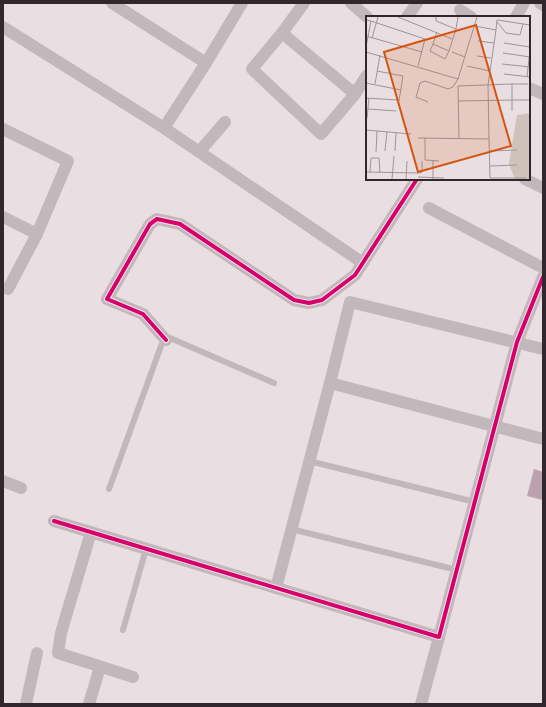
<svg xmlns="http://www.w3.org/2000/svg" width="546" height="707" viewBox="0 0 546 707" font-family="Helvetica,sans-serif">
  <rect width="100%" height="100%" fill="#e9dee1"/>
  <path fill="#bba2af" d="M534 469 543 472V500L527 496Z"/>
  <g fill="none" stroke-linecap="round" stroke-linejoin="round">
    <g stroke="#c2b8bc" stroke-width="6">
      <path d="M309 461 475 502"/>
      <path d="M109 489 161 346 164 341 170 338 274 383"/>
      <path d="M291 529 457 570"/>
      <path d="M123 630 146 549"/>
    </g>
    <g stroke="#c2b8bc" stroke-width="12">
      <path d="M112 3 206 63"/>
      <path d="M351 3 367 17"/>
      <path d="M540 3 543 5"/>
      <path d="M460 10 471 17"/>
      <path d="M407 17 417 3"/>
      <path d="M516 17 524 3"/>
      <path d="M3 27 164 128 363 263"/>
      <path d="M282 33 304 3"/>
      <path d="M529 88 543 94"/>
      <path d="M355 94 282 33 252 69 321 134 355 94 367 75"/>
      <path d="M164 128 206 63 242 3"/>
      <path d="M3 129 68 161 37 234 8 289"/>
      <path d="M199 152 225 122"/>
      <path d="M525 179 543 188"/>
      <path d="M429 208 543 268"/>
      <path d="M3 217 37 234"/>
      <path d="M166 340 143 314 107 299 150 224 157 219 180 224 294 300 309 303 322 300 355 275 417 179"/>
      <path d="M330 383 543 439"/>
      <path d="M3 481 21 488"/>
      <path d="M54 521 439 637 517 342 543 277"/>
      <path d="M91 532 61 633 58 653 133 677"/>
      <path d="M276 588 330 383 350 302 543 349"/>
      <path d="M26 704 37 653"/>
      <path d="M89 704 100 667"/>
      <path d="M421 704 439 637"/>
    </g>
    <g stroke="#f6e5ea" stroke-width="6">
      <g id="cycleway">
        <path d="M166 340 143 314 107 299 150 224 157 219 180 224 294 300 309 303 322 300 355 275 417 179"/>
        <path d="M54 521 439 637 517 342 543 277"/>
      </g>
    </g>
    <use href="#cycleway" stroke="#d6006c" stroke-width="4"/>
  </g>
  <g transform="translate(366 16)">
    <rect width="164" height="164" fill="#e9dee1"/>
    <path d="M164 97V163H149L143 148 151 99Z" fill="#cfc2bb"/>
    <path fill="none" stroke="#9f9599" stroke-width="1" d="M32 1 86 23M70 1V5L90 13M0 4 5 5 0 31M5 5 59 23 52 50M131 6 140 17 154 19 157 8M109 10 130 14 131 4 164 9M0 20 56 36M6 22 12 1M112 25 128 27M138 27 164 31M67 28 71 16M83 35 67 28 64 35 79 43 83 35 90 13 92 1M0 36 92 63M86 36 99 41M137 37 164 41M111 40 125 42M136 48 164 51M101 50 124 55M11 55 37 60 33 85M138 58 164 61M161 61 164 34M0 67 35 74M9 68 14 39M146 68H162M0 82 31 84M92 85 146 84V68L92 70 93 122M62 86 50 81 54 67 59 65 82 73 87 71 92 63 111 1M2 93 30 95M146 95V84H164M1 102 3 82M0 114 45 118M52 122 123 123 122 69 130 14M59 122V144L73 145M123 123 124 162H160M19 135 21 116M29 135 30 117M124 135 151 134M10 136 11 115M67 144V163M124 150 151 149M0 156 53 157 56 156V145M4 156 5 142H13L14 157M52 161 78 162M26 163 28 140M40 163 41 145"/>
    <path fill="#d6540f" fill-opacity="0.15" stroke="#d6540f" stroke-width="2" d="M110 9 145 130 52 156 18 36Z"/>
    <rect width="164" height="164" fill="none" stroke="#31272c" stroke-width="2"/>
  </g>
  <rect width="546" height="707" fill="none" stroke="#31272c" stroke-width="8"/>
</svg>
